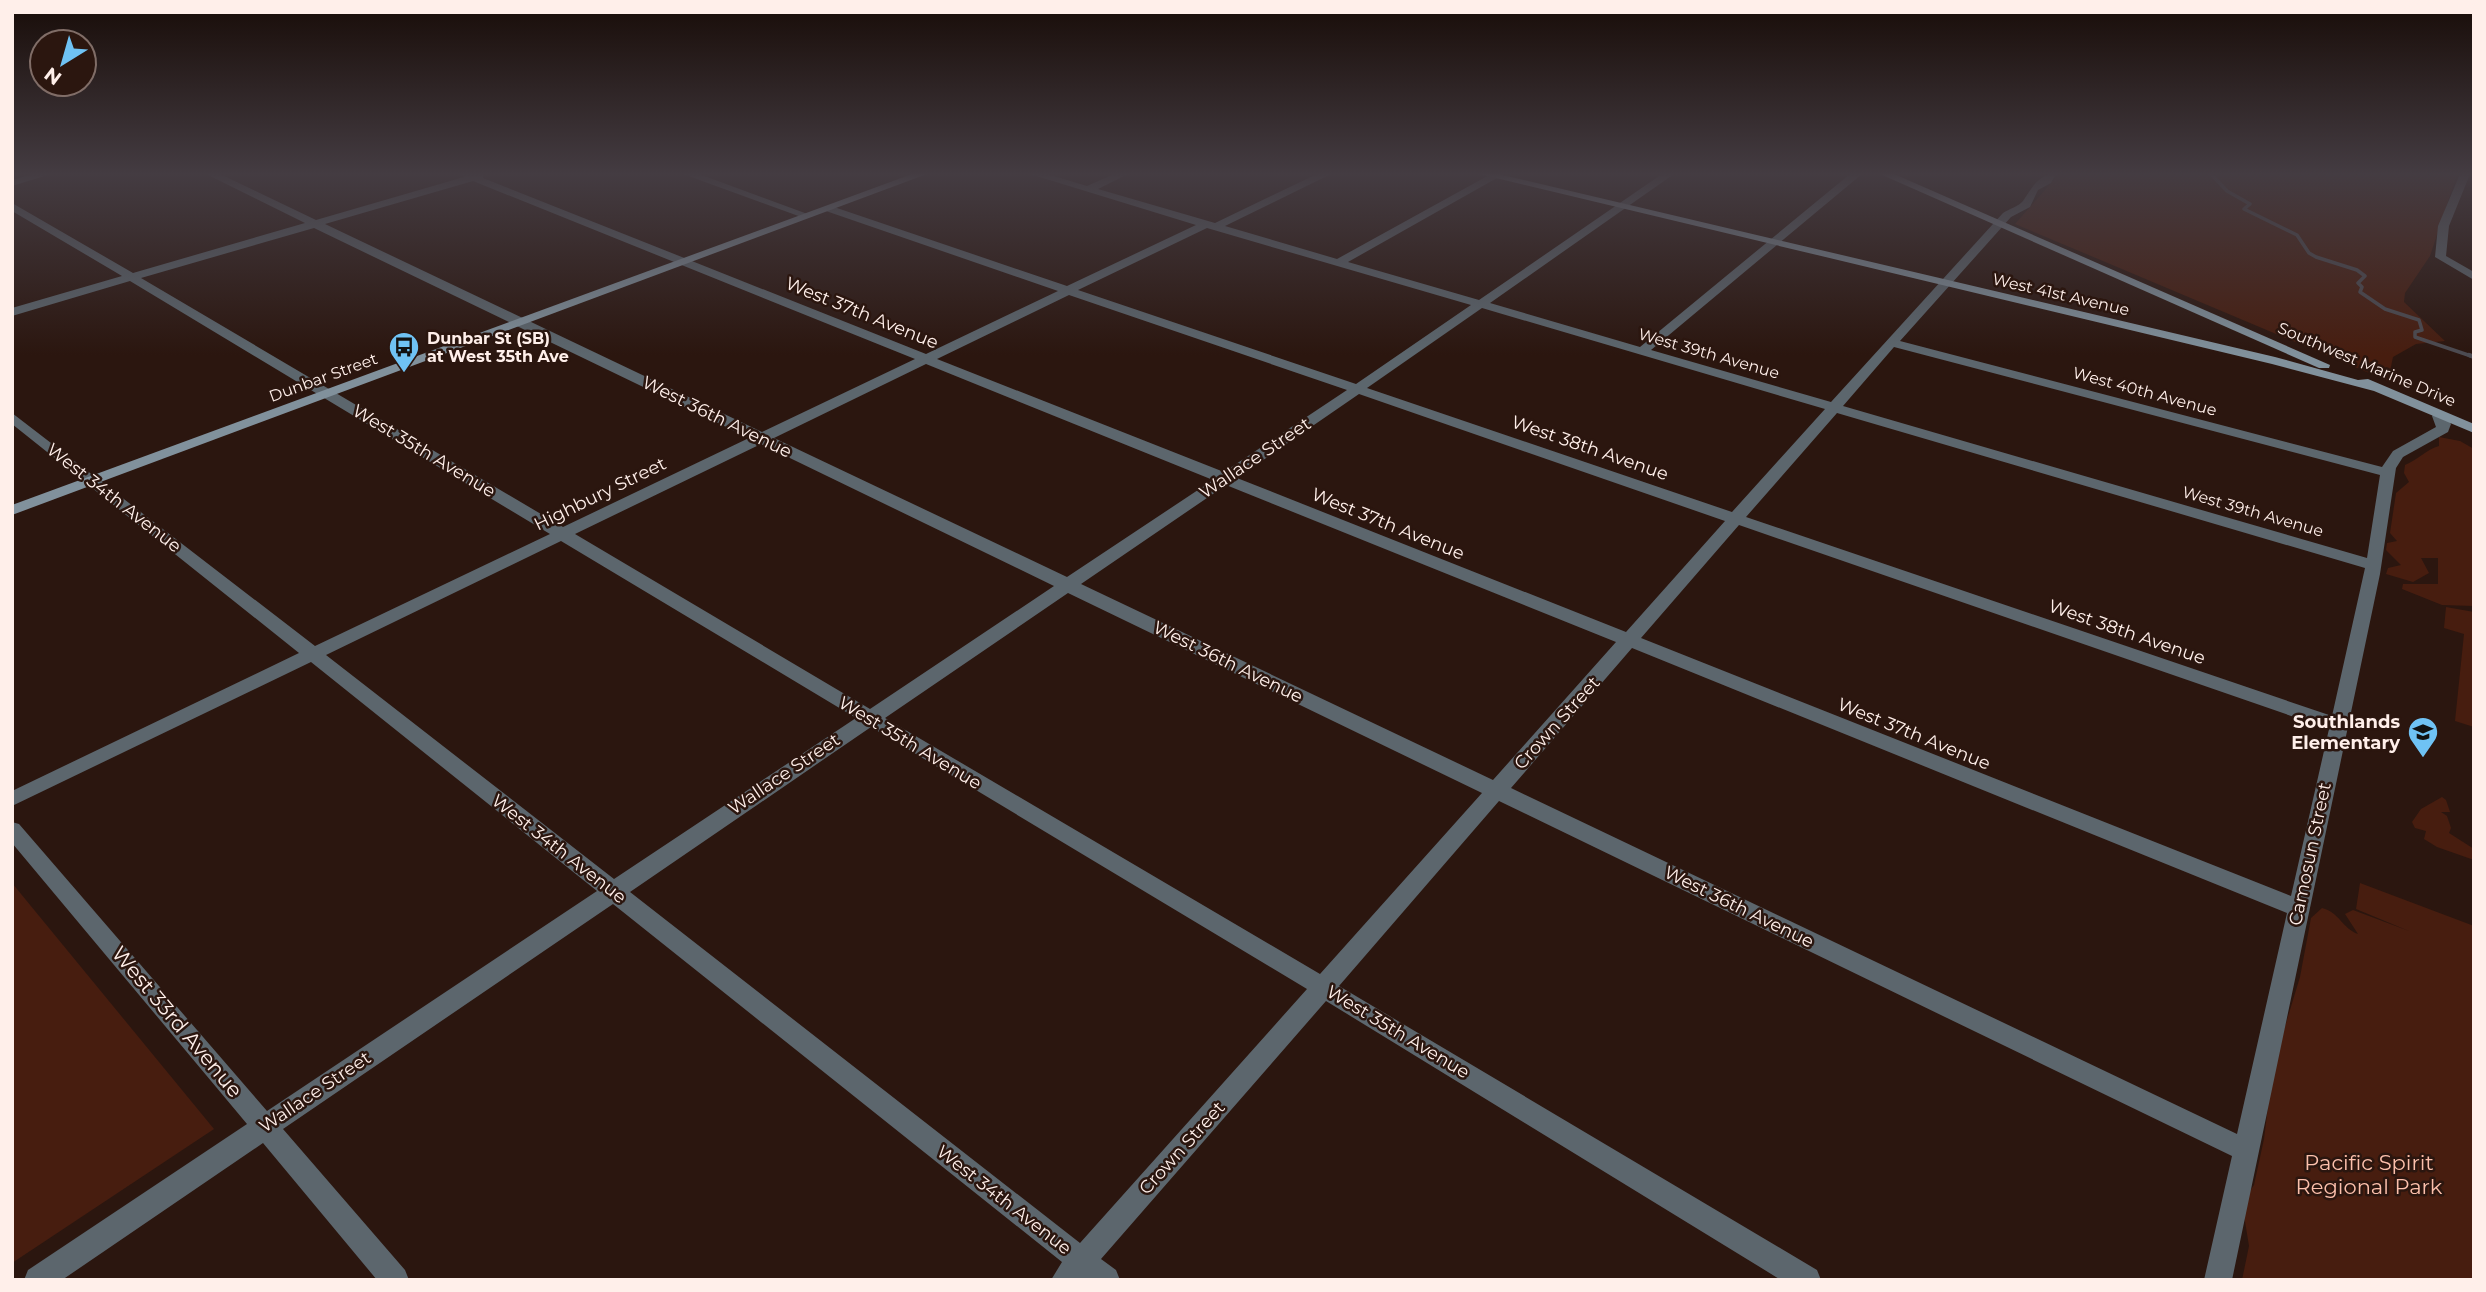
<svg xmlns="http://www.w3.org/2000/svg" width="2486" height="1292" viewBox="0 0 2486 1292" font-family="Montserrat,sans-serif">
  <rect width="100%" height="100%" fill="#2b160f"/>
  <g fill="#471d0f">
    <path d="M2059 174H2457L2430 256 2405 293 2404 302 2445 341 2416 344 2393 357 2388 381 2015 224Z"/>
    <path d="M2439 437 2460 441 2474 449V606L2442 605 2402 589 2403 584H2438V558H2421L2429 573 2413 582 2386 574 2388 568 2401 565 2386 550 2387 543 2397 541 2390 533 2396 493 2409 482 2404 473 2405 465C2418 460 2427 449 2439 446Z"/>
    <path d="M2446 607 2474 612V727L2455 721 2464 634 2444 628Z"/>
    <path d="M2442 797 2446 800 2450 812H2441L2447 816 2451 828 2449 833 2474 849V860L2437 847 2424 839 2426 831 2415 828 2412 822 2421 809Z"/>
    <path d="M12 883 214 1129 12 1263Z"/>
    <path d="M2360 883 2474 926V1280H2242L2249 1246 2242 1203 2254 1185 2264 1139 2273 1066 2300 977 2311 918 2322 908C2339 912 2343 929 2358 934L2345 914 2353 910 2409 931 2356 909Z"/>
  </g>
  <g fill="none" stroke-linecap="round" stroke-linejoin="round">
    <path stroke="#4c4b51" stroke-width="3.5" d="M2211 174 2227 191 2250 204 2244 209 2297 235 2309 253 2316 257 2357 270 2365 276 2358 283 2362 287 2360 292 2385 309 2419 320 2422 330 2415 332V337L2474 357"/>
    <path stroke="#4c4b51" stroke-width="4.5" d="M2469 355 2474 357"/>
    <g fill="#5c666d" fill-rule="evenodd">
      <path d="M206 174H220L316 220 464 177 459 174H483V178L926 354 1058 291 826 211V207H834L1067 286 1196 225 1030 174H1047L1087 186 1114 174H1128L1098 189 1215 223 1317 174H1331L1225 226 1337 259 1491 174H1504L1348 262 1479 300 1662 174H1674L1490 303 1640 347 1850 174H1862L1651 350 1831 402 2003 213C2009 209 2019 206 2023 201 2032 188 2038 174 2056 174L2051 183 2038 190 2030 207 2011 217 1900 341 2382 467 2393 451 2436 427 2432 416 2434 413H2444L2451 424 2448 432 2403 457 2396 468 2380 574 2232 1280H2204L2232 1156 1499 801 1339 986 1817 1270 1821 1280H1781L1326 1001 1101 1259 1116 1270 1120 1280H1051L1062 1262 613 904 283 1129 405 1270 409 1280H377L263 1143 62 1280H24L28 1270 247 1124 12 843V822L19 824 267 1111 597 891 311 662 12 806V791L299 653 12 424V413L315 646 550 534 130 281 12 316V308L122 276 12 211V203L133 273 305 223ZM473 181 915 359 762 432 325 224ZM314 228 749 438 563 527 141 278ZM1207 228 1471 305 1356 384 1078 290ZM1069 295 1347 390 1224 472 937 359ZM1482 308 1825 409 1732 512 1367 388ZM1894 347 2380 475 2367 558 1843 406ZM926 364 1213 480 1067 577 774 438ZM1359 394 1725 521 1626 632 1237 478ZM1837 413 2365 568 2332 716 1746 517ZM761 444 1054 586 870 709 575 534ZM1226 485 1616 642 1493 780 1081 584ZM1739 525 2329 729 2291 896 1641 638ZM561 541 856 718 614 879 326 655ZM1068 593 1482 793 1320 974 885 718ZM1632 648 2287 913 2237 1134 1511 788ZM871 727 1307 989 1080 1243 630 892Z"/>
      <path d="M683 174H699L813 216 804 218Z"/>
      <path d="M2460 174H2470L2449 226 2446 256 2474 272V280L2435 257 2438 226Z"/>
    </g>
    <path fill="#5c666d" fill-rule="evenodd" d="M33 174H51L12 186V180Z"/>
    <g fill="#81919c" fill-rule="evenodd">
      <path d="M912 174H927L12 515V505Z"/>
      <path d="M1479 174H1498L2275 357 2358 380 2368 379 2474 424V433L2374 391 2272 364Z"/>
      <path d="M1880 174H1894L2330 365 2329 368H2319Z"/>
    </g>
  </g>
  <linearGradient id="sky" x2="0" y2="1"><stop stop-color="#180c08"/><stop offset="0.49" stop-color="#443c42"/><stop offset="1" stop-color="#443c42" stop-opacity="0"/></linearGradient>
  <rect width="2486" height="355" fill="url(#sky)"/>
  <defs>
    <g id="bus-pin" transform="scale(1.575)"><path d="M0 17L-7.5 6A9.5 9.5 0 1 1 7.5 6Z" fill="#6fc2f4" stroke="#2b160f"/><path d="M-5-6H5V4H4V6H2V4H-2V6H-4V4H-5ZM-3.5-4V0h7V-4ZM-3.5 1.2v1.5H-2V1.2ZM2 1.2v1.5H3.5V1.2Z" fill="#111"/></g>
    <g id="school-pin" transform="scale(1.575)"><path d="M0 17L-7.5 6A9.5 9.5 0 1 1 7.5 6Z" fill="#6fc2f4" stroke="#2b160f"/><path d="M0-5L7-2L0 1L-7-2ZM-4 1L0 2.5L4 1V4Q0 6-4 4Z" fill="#111"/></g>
  </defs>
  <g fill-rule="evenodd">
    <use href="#bus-pin" x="404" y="347"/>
    <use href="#school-pin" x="2423" y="732"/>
  </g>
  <g text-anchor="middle" stroke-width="5" stroke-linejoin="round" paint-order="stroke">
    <g font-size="16" fill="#ffefea" stroke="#2b160f">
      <text transform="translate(2061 294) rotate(13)" y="6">West 41st Avenue</text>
      <text transform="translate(1709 353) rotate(16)" y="6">West 39th Avenue</text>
      <text transform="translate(2367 364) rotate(23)" y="6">Southwest Marine Drive</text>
      <text transform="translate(323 377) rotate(-20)" y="6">Dunbar Street</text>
      <text transform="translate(2145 391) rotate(15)" y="6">West 40th Avenue</text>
      <text transform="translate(2253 511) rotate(16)" y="6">West 39th Avenue</text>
    </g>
    <g font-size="16" font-weight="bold" fill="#ffefea" stroke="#2b160f" text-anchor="start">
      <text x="427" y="344">Dunbar St (SB)<tspan x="427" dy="18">at West 35th Ave</tspan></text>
    </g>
    <g font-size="18" fill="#ffefea" stroke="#2b160f">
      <text transform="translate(862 313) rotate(22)" y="6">West 37th Avenue</text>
      <text transform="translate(717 417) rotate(26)" y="6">West 36th Avenue</text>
      <text transform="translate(1590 448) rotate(19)" y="6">West 38th Avenue</text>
      <text transform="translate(424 451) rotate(31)" y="6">West 35th Avenue</text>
      <text transform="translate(1255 458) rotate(-34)" y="6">Wallace Street</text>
      <text transform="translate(600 494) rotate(-26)" y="6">Highbury Street</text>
      <text transform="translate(114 498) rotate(38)" y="6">West 34th Avenue</text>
      <text transform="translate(1388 524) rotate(22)" y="6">West 37th Avenue</text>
      <text transform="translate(2127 632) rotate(19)" y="6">West 38th Avenue</text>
      <text transform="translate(1228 662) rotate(26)" y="6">West 36th Avenue</text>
      <text transform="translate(1557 723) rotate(-48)" y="6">Crown Street</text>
      <text transform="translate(1914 734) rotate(22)" y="6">West 37th Avenue</text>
      <text transform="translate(910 743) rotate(31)" y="6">West 35th Avenue</text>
      <text transform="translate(784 774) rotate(-34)" y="6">Wallace Street</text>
      <text transform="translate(559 849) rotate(38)" y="6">West 34th Avenue</text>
      <text transform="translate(2310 854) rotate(-78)" y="6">Camosun Street</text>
      <text transform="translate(1739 907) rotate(26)" y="6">West 36th Avenue</text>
      <text transform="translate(1398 1032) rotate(31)" y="6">West 35th Avenue</text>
      <text transform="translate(315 1092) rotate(-34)" y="6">Wallace Street</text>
      <text transform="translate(1182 1148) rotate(-48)" y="6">Crown Street</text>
      <text transform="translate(1004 1200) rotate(38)" y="6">West 34th Avenue</text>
    </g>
    <g font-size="18" font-weight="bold" fill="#ffefea" stroke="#2b160f" text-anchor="end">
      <text x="2400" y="728">Southlands<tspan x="2400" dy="21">Elementary</tspan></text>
    </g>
    <g font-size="21" fill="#ffefea" stroke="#2b160f">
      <text transform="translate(177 1022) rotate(50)" y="7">West 33rd Avenue</text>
    </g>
    <g font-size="21" fill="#fdc0ac" stroke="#2b160f">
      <text x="2369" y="1170">Pacific Spirit<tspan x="2369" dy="24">Regional Park</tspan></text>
    </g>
  </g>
  <rect width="2486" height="1292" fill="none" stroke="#ffefea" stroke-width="28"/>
  <g transform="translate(63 63) rotate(217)"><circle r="33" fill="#2b160f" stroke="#806d67" stroke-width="2"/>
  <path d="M0-5L12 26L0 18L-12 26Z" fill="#6fc2f4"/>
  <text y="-10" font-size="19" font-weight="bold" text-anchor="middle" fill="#ffefea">N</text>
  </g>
</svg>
